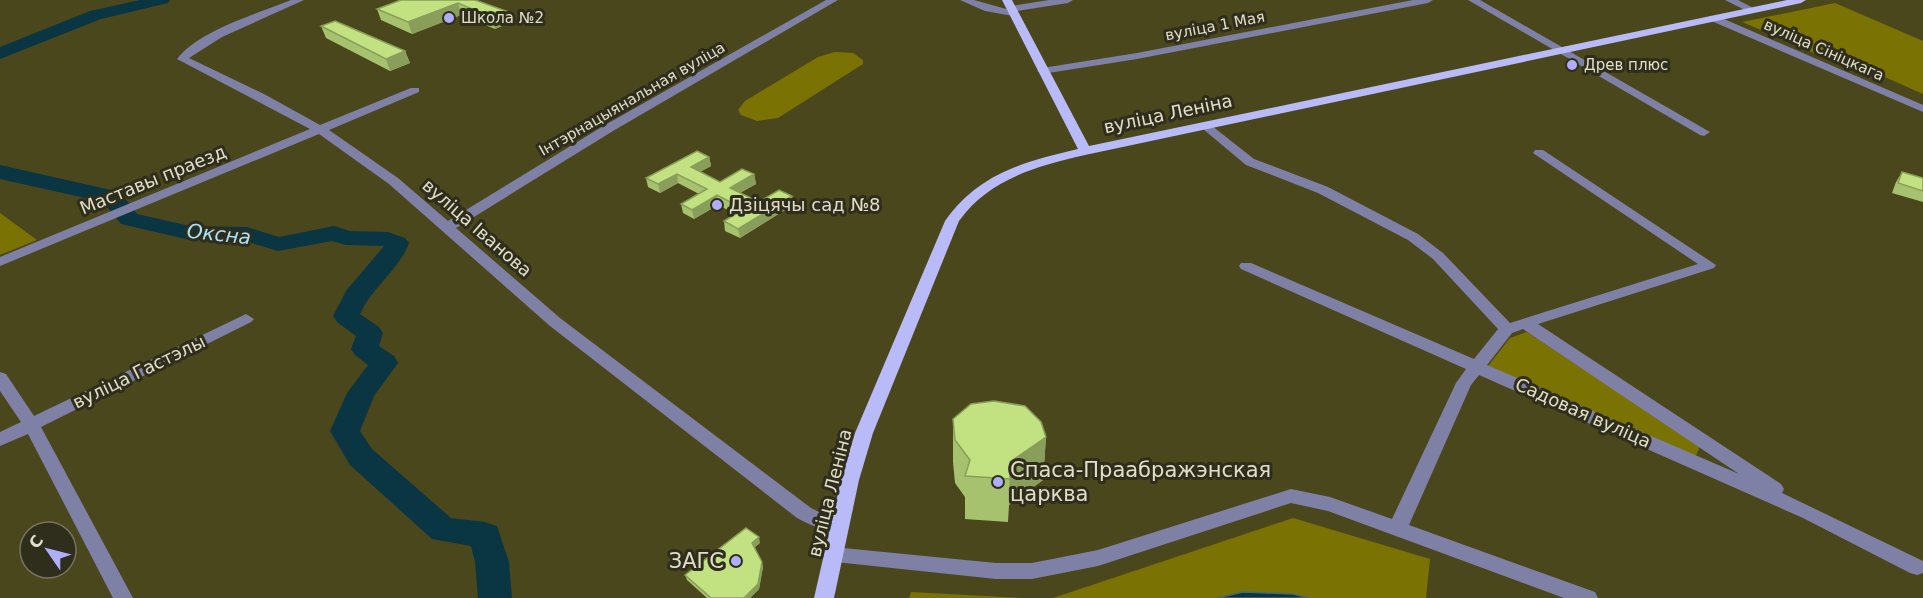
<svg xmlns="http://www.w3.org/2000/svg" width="1923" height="598" viewBox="0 0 1923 598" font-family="'DejaVu Sans',sans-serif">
  <rect width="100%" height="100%" fill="#4b471d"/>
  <g fill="#7b7204">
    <path d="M1835 3 1923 41V94L1840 57 1826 58 1742 22Z"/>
    <path d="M835 52 853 53 863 60V64L778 118 757 121 741 115 738 110 745 101 818 57Z"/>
    <path d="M0 213 37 240 0 255Z"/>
    <path d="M1527 332 1700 446 1695 458 1488 366 1510 338Z"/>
    <path d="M1293 518 1430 559 1426 598H1053Z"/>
    <path d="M911 592 1023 598H909Z"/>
  </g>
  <path fill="#0a3542" stroke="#4a686a" stroke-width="1.5" d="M1243 592 1293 594 1309 598H1217Z"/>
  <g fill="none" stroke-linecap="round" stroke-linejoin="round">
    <g fill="#0a3542" fill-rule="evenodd">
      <path d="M140 0H170L168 3 101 19 0 59V47L90 11Z"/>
      <path d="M0 165 120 192 137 214 190 226 247 227 279 237 334 226 350 231 388 232 405 238 409 243C399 270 372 287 360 314L379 327 383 333 379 346 394 356 398 363 374 396 360 431 372 449 451 518 485 522 497 526 509 562 512 598H478L475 562 471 546 432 539 350 465 330 431 347 393 368 365 355 355 351 349 356 336 337 322 333 316 346 291 384 246 346 245 332 241 278 251 245 241 190 240 121 224 103 202 0 179Z"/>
    </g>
    <g fill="#7f80a6" fill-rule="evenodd">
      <path d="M291 0H304L222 37 189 58 264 94 320 125 411 88H419V92L329 130 398 178 448 221 605 125 826 0H838L613 131 456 228 560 318 811 508 819 512 846 519 848 524 846 529C831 534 811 526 797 518L550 326 389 184 319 134 0 266V257L310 129 177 59C200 30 257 14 291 0Z"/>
      <path d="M960 0H974L1006 9 1011 6 1049 0H1073L1068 3 1017 11V15L1013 16 985 11Z"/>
      <path d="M1413 0H1433L1428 3 1137 59 1042 74 1037 71 1042 68 1137 53Z"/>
      <path d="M1468 0H1480L1710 132 1704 136 1700 135Z"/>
      <path d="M1725 0H1738L1757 10 1749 12Z"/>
      <path d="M1709 16H1717L1923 105V112L1709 20Z"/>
      <path d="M1207 122 1254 159 1328 187 1418 234 1443 253 1510 323 1698 264 1533 153 1535 150H1543L1716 265 1714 268 1538 324 1781 484 1784 489 1782 493 1923 561V573L1917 575 1910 573 1803 518 1479 375 1471 385 1409 525 1595 592 1598 598H1564L1328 511 1291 503 1098 566 1032 579H996L826 561 823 555 826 549 833 547 996 563H1032L1098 550 1291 489 1330 497 1392 519 1456 383 1466 369 1241 269 1239 266 1241 263H1251L1474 359 1498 329 1433 259 1408 240 1318 193 1246 165 1203 129 1201 126ZM1523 329 1739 474 1487 365 1512 333Z"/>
      <path d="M246 314 254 319 251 322 41 427 133 598H113L28 434 0 446V432L21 422 0 391V372L6 374 34 416Z"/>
    </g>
    <path fill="#b9baf8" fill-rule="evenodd" d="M1002 0H1012L1089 146 1787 0H1806L1801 3 1085 155C1037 166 989 179 959 221L873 433 859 480 834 598H814L841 480 855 433 945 221C979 173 1024 162 1078 149Z"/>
  </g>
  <g fill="#a7c26e">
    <path d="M475 0 506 11 509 23 495 29 461 15 412 34 381 20 377 9Z"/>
    <path d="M321 26 405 51 410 63 390 71 326 38Z"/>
    <path d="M709 157 711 166 700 172 720 182 754 174 756 184 740 193 759 202 792 196 793 205 740 238 725 231 724 221 736 214 718 205 694 219 683 213 681 204 699 194 678 183 660 193 648 187 646 178Z"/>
    <path d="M1902 172 1923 178V202L1892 193 1896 182Z"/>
    <path d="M953 419 1046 437 1043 480 1009 505 1008 522 965 519V497L955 483 953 462Z"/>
    <path d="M760 543 755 547 763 567 759 589 750 598H707L687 580 685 575Z"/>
  </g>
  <g fill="#889e5a">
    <path d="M458 3 461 15 412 34 408 22Z"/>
    <path d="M506 11 509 23 495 29 491 17Z"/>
    <path d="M405 51 410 63 390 71 386 59Z"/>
    <path d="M709 157 711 166 693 176 691 167Z"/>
    <path d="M677 174 678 183 660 193 658 184Z"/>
    <path d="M754 174 756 184 732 197 730 188Z"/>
    <path d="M717 195 718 205 694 219 692 210Z"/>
    <path d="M792 196 793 205 740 238 738 229Z"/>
    <path d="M1046 437 1043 480 1009 505 1010 462Z"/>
    <path d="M759 537 760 543 753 548 752 543Z"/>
    <path d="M762 562 763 567 759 589 750 598H744Z"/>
  </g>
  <g fill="#c2e180" stroke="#889e5a" stroke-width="1.5">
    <path d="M401 0H475L506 11 491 17 458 3 408 22 377 9Z"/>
    <path d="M335 21 405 51 386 59 321 26Z"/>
    <path d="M697 151 709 157 691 167 720 182 742 169 754 174 730 188 759 202 779 190 792 196 738 229 724 221 744 209 717 195 692 210 681 204 707 189 677 174 658 184 646 178Z"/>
    <path d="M1902 172 1923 178V191L1898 183Z"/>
    <path d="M994 401 1025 406 1041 422 1046 437 1010 462V479L965 476 970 460 955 440 953 419 971 404Z"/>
    <path d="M746 528 759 537 752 543 762 562 758 584 744 598H711L685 575Z"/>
  </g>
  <g fill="#aeaefb" stroke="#2f2d1b" stroke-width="2">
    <circle cx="449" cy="18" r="6"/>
    <circle cx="1572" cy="65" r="6"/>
    <circle cx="717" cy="205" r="6"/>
    <circle cx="998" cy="482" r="6"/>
    <circle cx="736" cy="561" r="6"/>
  </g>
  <g text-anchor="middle" stroke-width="6" stroke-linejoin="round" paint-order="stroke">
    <g font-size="15" fill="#e0dec7" stroke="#2f2d1b" text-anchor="start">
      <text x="461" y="23">Школа №2</text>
      <text x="1584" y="70">Древ плюс</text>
    </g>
    <g font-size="15" fill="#e0dec7" stroke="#2f2d1b">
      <text transform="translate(1215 26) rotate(-11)" y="5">вуліца 1 Мая</text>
      <text transform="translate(1824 50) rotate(24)" y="5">вуліца Сініцкага</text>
      <text transform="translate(632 99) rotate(-30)" y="5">Інтэрнацыянальная вуліца</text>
    </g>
    <g font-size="18" fill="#e0dec7" stroke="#2f2d1b">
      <text transform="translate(1168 114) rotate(-12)" y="6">вуліца Леніна</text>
      <text transform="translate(153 180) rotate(-22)" y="6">Маставы праезд</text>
      <text transform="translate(477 228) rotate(41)" y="6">вуліца Іванова</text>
      <text transform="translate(139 372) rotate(-26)" y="6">вуліца Гастэлы</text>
      <text transform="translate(1583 413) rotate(24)" y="6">Садовая вуліца</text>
      <text transform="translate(830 493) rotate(-76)" y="6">вуліца Леніна</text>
    </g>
    <g font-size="18" fill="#e0dec7" stroke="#2f2d1b" text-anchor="start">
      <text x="729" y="211">Дзіцячы сад №8</text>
    </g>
    <g font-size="20" font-style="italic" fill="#ace2f7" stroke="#2f2d1b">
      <text transform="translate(219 234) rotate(6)" y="7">Оксна</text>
    </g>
    <g font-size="21" fill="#e0dec7" stroke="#2f2d1b" text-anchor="start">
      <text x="1010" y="477">Спаса-Праабражэнская<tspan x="1010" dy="24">царква</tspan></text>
      <text x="724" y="568" text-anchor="end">ЗАГС</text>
    </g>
  </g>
  <g transform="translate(48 550) rotate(305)"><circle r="28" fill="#2f2d1b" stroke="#767460" stroke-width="1.5"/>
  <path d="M0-4.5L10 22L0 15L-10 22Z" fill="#aeaefb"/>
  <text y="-9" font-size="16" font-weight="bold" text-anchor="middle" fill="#e0dec7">С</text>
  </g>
</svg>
